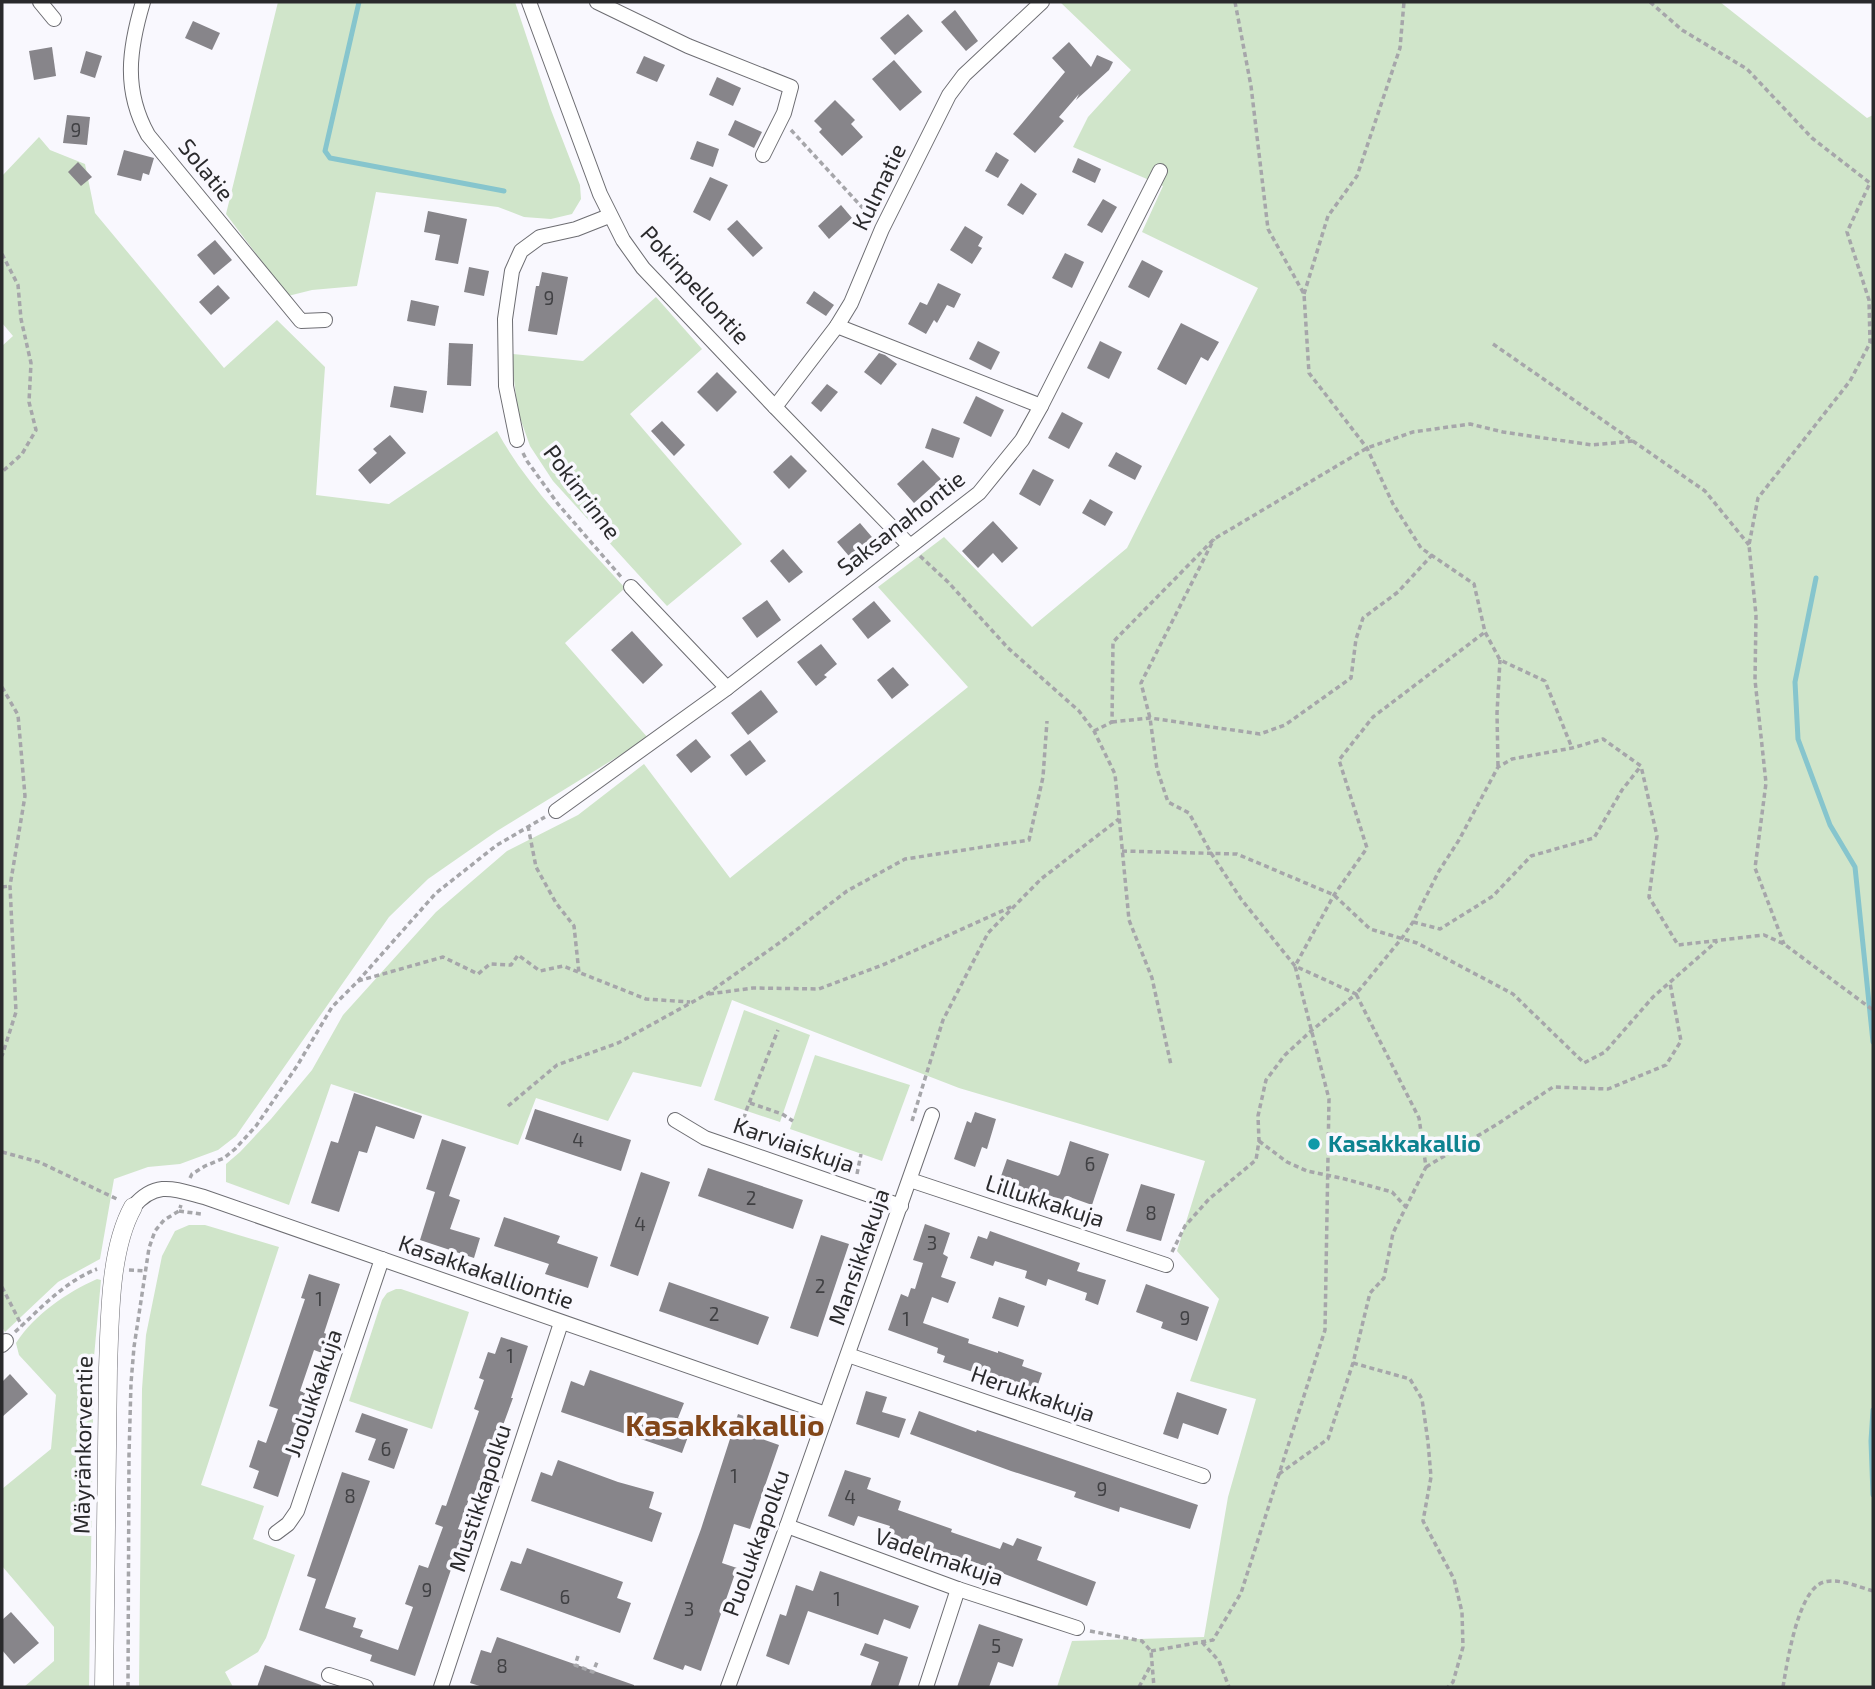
<svg xmlns="http://www.w3.org/2000/svg" width="1875" height="1689" viewBox="0 0 1875 1689" font-family="'Exo 2',sans-serif">
  <rect width="100%" height="100%" fill="#f9f8fe"/>
  <g fill="#d0e5ca">
    <path d="M278 2H515L551 110 580 185 581 199 572 214 551 219 524 217 498 207 376 192 357 286 312 290 288 296 226 214Z"/>
    <path d="M1060 2H1720L1867 118 1873 115V1687H1057L1072 1641 1204 1637 1228 1497 1256 1399 1190 1381 1219 1299 1177 1251 1205 1161 959 1088 732 1000 701 1087 633 1072 608 1121 536 1098 518 1145 331 1084 289 1205 226 1182V1164L240 1152 271 1119 312 1070 343 1015 436 912 507 851 578 815 644 764 730 878 968 687 878 587 944 537 1032 627 1127 548 1258 288 1142 232 1163 186 1073 147 1088 117 1131 70Z"/>
    <path d="M39 137 50 150 85 164 95 213 224 368 277 320 325 367 316 495 389 504 497 431C529 490 581 539 625 588L565 643 648 738 497 831 428 879 389 917 236 1136 218 1150 180 1164 148 1167 114 1179 100 1259 58 1282 5 1332 2 1327V346L13 336 2 323V176Z"/>
    <path d="M656 297 702 349 630 414 742 544 667 606 553 481 530 446 518 412 513 372V354L583 361Z"/>
    <path d="M744 1010 810 1035 780 1122 714 1100Z"/>
    <path d="M815 1055 910 1085 882 1161 790 1129Z"/>
    <path d="M189 1225H205L279 1247 201 1485 264 1506 253 1539 295 1555 266 1638 258 1652 225 1672 233 1687H139L142 1389 146 1335 162 1256 175 1231Z"/>
    <path d="M97 1279 101 1280 94 1357 89 1687H24L54 1661V1627L2 1566V1489L51 1449 56 1395 19 1355 16 1343C35 1314 66 1293 97 1279Z"/>
    <path d="M396 1289H401L469 1312 432 1429 349 1401 382 1300 387 1293Z"/>
  </g>
  <g fill="none" stroke-linecap="round" stroke-linejoin="round">
    <g stroke="#86c5cd" stroke-width="5">
      <path d="M359 2 325 151 330 158 504 191"/>
      <path d="M1816 578 1795 682 1798 739 1830 825 1855 867 1873 1042"/>
      <path d="M1873 1410 1871 1441 1873 1495"/>
    </g>
  </g>
  <g fill="#87858a">
    <path d="M955 10 978 41 966 51 941 22Z"/>
    <path d="M908 14 923 31 895 55 880 38Z"/>
    <path d="M193 21 220 33 212 50 185 38Z"/>
    <path d="M1069 42 1091 67 1097 55 1113 62 1109 70 1076 100 1079 94 1059 117 1064 121 1035 153 1013 134 1065 72 1052 58Z"/>
    <path d="M52 47 56 76 34 80 29 51Z"/>
    <path d="M86 51 102 56 95 78 80 73Z"/>
    <path d="M644 56 665 65 657 82 636 73Z"/>
    <path d="M894 60 922 92 900 111 872 79Z"/>
    <path d="M717 77 741 88 733 106 709 95Z"/>
    <path d="M835 100 855 120 851 124 863 137 842 156 819 132 822 129 814 121Z"/>
    <path d="M67 115 90 117 87 145 63 143Z"/>
    <path d="M735 120 762 132 754 148 728 135Z"/>
    <path d="M697 141 719 149 713 167 690 159Z"/>
    <path d="M124 150 154 158 149 175 143 173 141 181 117 175Z"/>
    <path d="M996 152 1009 160 998 178 985 171Z"/>
    <path d="M1078 158 1101 169 1095 183 1072 172Z"/>
    <path d="M78 162 92 177 81 186 68 172Z"/>
    <path d="M710 177 728 185 710 221 693 212Z"/>
    <path d="M1021 183 1037 194 1023 215 1007 205Z"/>
    <path d="M1103 199 1117 207 1102 233 1087 225Z"/>
    <path d="M841 205 852 218 829 239 818 226Z"/>
    <path d="M428 211 467 219 458 264 435 260 440 235 424 232Z"/>
    <path d="M737 220 763 248 753 257 727 229Z"/>
    <path d="M965 226 983 237 978 246 982 248 972 264 950 250Z"/>
    <path d="M215 240 232 260 214 275 197 255Z"/>
    <path d="M1065 253 1084 262 1072 288 1052 278Z"/>
    <path d="M1142 260 1163 271 1149 298 1128 287Z"/>
    <path d="M469 267 489 271 484 296 464 292Z"/>
    <path d="M542 272 568 277 557 335 528 331 536 286H539Z"/>
    <path d="M938 283 961 294 954 308 947 305 937 323 934 320 926 334 908 324 920 302 927 305Z"/>
    <path d="M218 285 230 298 211 315 199 302Z"/>
    <path d="M814 291 834 305 826 316 806 303Z"/>
    <path d="M411 300 439 306 435 326 407 321Z"/>
    <path d="M1181 323 1219 342 1208 361 1201 357 1186 385 1157 369Z"/>
    <path d="M978 341 1000 352 991 370 969 359Z"/>
    <path d="M1100 341 1122 352 1109 379 1087 368Z"/>
    <path d="M449 343 473 344 471 386 447 385Z"/>
    <path d="M879 353 885 355 897 364 881 385 864 372Z"/>
    <path d="M717 372 737 392 717 412 697 392Z"/>
    <path d="M827 384 838 392 821 412 811 403Z"/>
    <path d="M394 386 427 391 423 413 390 407Z"/>
    <path d="M976 396 1004 410 991 437 963 423Z"/>
    <path d="M1062 412 1083 423 1069 449 1048 438Z"/>
    <path d="M662 421 685 445 674 456 651 431Z"/>
    <path d="M932 428 960 438 953 458 925 448Z"/>
    <path d="M390 435 406 453 370 484 358 470 377 453 373 449Z"/>
    <path d="M1116 452 1142 466 1135 480 1108 466Z"/>
    <path d="M791 455 807 471 789 489 773 472Z"/>
    <path d="M923 460 941 479 914 503 897 484Z"/>
    <path d="M1033 469 1054 480 1040 506 1019 494Z"/>
    <path d="M1090 499 1113 512 1105 526 1082 513Z"/>
    <path d="M993 521 1018 548 1002 563 993 553 978 568 962 551Z"/>
    <path d="M860 523 877 543 854 562 837 542Z"/>
    <path d="M783 549 803 572 789 583 770 561Z"/>
    <path d="M767 600 781 620 757 638 742 618Z"/>
    <path d="M874 601 891 621 868 639 852 619Z"/>
    <path d="M632 631 663 665 643 684 611 650Z"/>
    <path d="M821 644 837 664 824 675 827 677 816 686 797 662Z"/>
    <path d="M893 667 909 685 892 699 877 680Z"/>
    <path d="M761 690 778 712 748 735 731 713Z"/>
    <path d="M696 739 711 757 691 773 676 755Z"/>
    <path d="M750 740 766 761 746 776 730 755Z"/>
    <path d="M354 1093 422 1116 414 1139 376 1126 367 1153 359 1151 339 1212 311 1203 331 1141 338 1143Z"/>
    <path d="M535 1109 631 1140 621 1171 525 1139Z"/>
    <path d="M975 1112 996 1119 987 1149 982 1147 975 1167 954 1159 967 1121 971 1123Z"/>
    <path d="M442 1139 466 1147 449 1196 460 1200 450 1229 480 1238 474 1258 420 1240 435 1192 426 1189Z"/>
    <path d="M1070 1141 1109 1154 1092 1205 1067 1196 1065 1204 1027 1192 1025 1198 1007 1192 1009 1185 999 1182 1007 1159 1058 1176 1060 1174Z"/>
    <path d="M708 1168 803 1200 793 1229 698 1196Z"/>
    <path d="M641 1172 670 1182 638 1276 610 1266Z"/>
    <path d="M1141 1184 1175 1194 1161 1241 1126 1231Z"/>
    <path d="M504 1217 560 1236 557 1243 598 1257 588 1288 545 1274 549 1264 494 1246Z"/>
    <path d="M925 1224 950 1233 943 1254 948 1257 941 1277 956 1282 948 1303 932 1297 923 1323 969 1339 968 1343 998 1353V1351L1024 1360 1022 1366 1042 1373 1034 1396 996 1383 997 1380 943 1362 945 1356 937 1353 938 1348 888 1330 901 1294 908 1297 911 1288 915 1289 923 1263 913 1260Z"/>
    <path d="M990 1231 1080 1263 1077 1271 1106 1280 1098 1305 1085 1300 1087 1293 1048 1279 1046 1286 1025 1278 1027 1271 995 1261 993 1266 970 1258 978 1236 987 1239Z"/>
    <path d="M821 1235 849 1244 818 1337 790 1328Z"/>
    <path d="M309 1274 340 1284 324 1333 340 1339 333 1357 314 1350 300 1391 305 1393 302 1401 309 1403 278 1497 253 1488 259 1471 249 1467 258 1440 266 1443 278 1409 269 1406 305 1299 301 1298Z"/>
    <path d="M669 1282 769 1317 758 1345 659 1311Z"/>
    <path d="M1146 1284 1209 1307 1197 1341 1161 1328 1163 1322 1136 1312Z"/>
    <path d="M999 1297 1025 1306 1018 1327 992 1318Z"/>
    <path d="M501 1337 528 1346 511 1398H513L475 1501 469 1499 458 1529 464 1531 415 1676 370 1661 372 1655 299 1630 316 1579 307 1576 342 1472 370 1481 325 1608 356 1618 353 1627 363 1630 360 1637 398 1650 413 1607 405 1604 419 1565 428 1568 443 1527 435 1524 442 1505 446 1506 479 1411 474 1409 484 1380 479 1378 488 1352 495 1354Z"/>
    <path d="M590 1370 684 1403 678 1418 693 1423 682 1453 561 1412 571 1381 584 1386Z"/>
    <path d="M10 1374 28 1394 2 1417V1382Z"/>
    <path d="M866 1391 887 1397 882 1412 906 1419 899 1438 856 1424Z"/>
    <path d="M1177 1392 1227 1409 1218 1435 1183 1423 1178 1439 1163 1434Z"/>
    <path d="M919 1411 976 1432 977 1430 1198 1505 1190 1529 1120 1507 1119 1512 1074 1497 1076 1492 1011 1471 910 1434Z"/>
    <path d="M362 1413 408 1429 394 1469 368 1460 376 1439 355 1432Z"/>
    <path d="M738 1414 768 1424 762 1439 779 1445 750 1529 734 1524 722 1563 737 1568 701 1671 685 1665 683 1670 653 1659 701 1529Z"/>
    <path d="M558 1460 618 1482 654 1492 649 1508 662 1513 652 1542 531 1501 541 1472 552 1476Z"/>
    <path d="M845 1470 871 1478 867 1489 901 1501 898 1510 952 1529 951 1532 1000 1549 1003 1542 1013 1546 1017 1538 1042 1547 1037 1560 1096 1582 1087 1606 979 1564V1566L887 1535 890 1526 858 1516 854 1526 828 1516Z"/>
    <path d="M527 1548 623 1582 617 1598 631 1603 620 1633 500 1590 511 1561 521 1564Z"/>
    <path d="M820 1571 919 1606 910 1629 884 1619 878 1635 808 1611 789 1665 766 1656 780 1614 786 1616 796 1585 813 1591Z"/>
    <path d="M11 1612 39 1643 14 1664 2 1650V1620Z"/>
    <path d="M979 1624 1023 1639 1013 1667 998 1662 989 1687H957Z"/>
    <path d="M497 1637 634 1685V1687H483L470 1683 481 1650 491 1653Z"/>
    <path d="M865 1643 908 1657 898 1687H870L879 1662 860 1655Z"/>
    <path d="M265 1665 321 1685V1687H257Z"/>
  </g>
  <g fill="none" stroke-linecap="round" stroke-linejoin="round">
    <g stroke="#6d6d72" stroke-width="16">
      <g id="minor">
        <path d="M40 2 54 19"/>
        <path d="M143 2C129 49 123 90 148 135L301 321 325 320"/>
        <path d="M529 2 600 194 623 240 643 268 775 407 910 546"/>
        <path d="M597 2 688 46 791 87 784 113 763 155"/>
        <path d="M837 326 1041 406"/>
        <path d="M775 407 837 326 851 303 882 229 949 95 964 75 1042 2"/>
        <path d="M517 440 506 386 505 319 512 271 521 251 540 237 576 229 609 216"/>
        <path d="M631 587 727 688"/>
        <path d="M556 811 727 688 979 493 1022 440 1041 406 1160 171"/>
        <path d="M675 1120 705 1138 901 1206"/>
        <path d="M910 1180 1166 1265"/>
        <path d="M133 1207C156 1180 174 1189 204 1197L826 1414"/>
        <path d="M2 1345 6 1341"/>
        <path d="M848 1355 1203 1476"/>
        <path d="M787 1526 958 1589 1077 1628"/>
        <path d="M276 1533 288 1524 297 1511 382 1259"/>
        <path d="M329 1675 366 1687"/>
        <path d="M441 1687 561 1323"/>
        <path d="M728 1687 787 1526 932 1115"/>
        <path d="M926 1687 958 1589"/>
      </g>
    </g>
    <g stroke="#6d6d72" stroke-width="19">
      <path id="tertiary" d="M104 1687 108 1368C110 1319 109 1250 133 1207"/>
    </g>
    <g stroke="#a6a6aa" stroke-width="3.5" stroke-dasharray="5 3.5" stroke-linecap="butt">
      <path d="M1235 2 1251 86 1268 229 1304 294 1309 373 1367 448 1393 504 1421 548 1474 584 1485 632 1500 660 1545 681 1572 748"/>
      <path d="M1650 2 1682 30 1747 69 1812 138 1870 183 1847 232 1869 300 1870 343 1850 381 1758 498 1749 545 1756 615 1755 680 1766 783 1755 868 1784 944"/>
      <path d="M791 130 871 217"/>
      <path d="M2 254 18 285 21 319 31 363 29 402 36 430 22 454 2 472"/>
      <path d="M1304 294 1328 216 1357 176 1400 48 1404 2"/>
      <path d="M1493 344 1705 491 1749 545"/>
      <path d="M523 453 527 461 558 504 622 578"/>
      <path d="M920 556 948 582 1008 648 1079 711 1094 731 1115 774 1129 920 1152 978 1171 1065"/>
      <path d="M2 687 18 715 25 796 10 886 16 1012 2 1056"/>
      <path d="M1112 722 1150 718 1260 734 1285 725 1351 678 1356 639 1363 618 1398 592 1432 555"/>
      <path d="M1094 731 1112 722 1113 642 1214 539 1367 448 1413 432 1470 424 1503 432 1592 445 1633 441"/>
      <path d="M1498 766 1497 713 1500 660"/>
      <path d="M528 826 536 867 556 903 574 926 579 973"/>
      <path d="M1122 851 1237 854 1334 895 1370 929 1417 943 1513 994 1584 1063 1605 1052 1653 997 1717 941"/>
      <path d="M2 887 10 886"/>
      <path d="M1413 922 1440 929 1493 896 1531 856 1594 838 1622 790 1641 766"/>
      <path d="M358 981 443 957 478 974 490 964 511 965 518 955 540 971 563 966 646 999 690 1002"/>
      <path d="M709 994 753 988 819 989 885 964 1013 906"/>
      <path d="M750 1103 782 1114 793 1121"/>
      <path d="M508 1106 557 1065 618 1043 707 994 782 941 847 891 905 859 1029 840 1043 777 1047 721"/>
      <path d="M912 1121 943 1020 988 933 1041 879 1119 819"/>
      <path d="M739 1135 746 1111 778 1030"/>
      <path d="M1259 1141 1287 1162 1307 1171 1345 1179 1392 1192 1406 1207"/>
      <path d="M2 1152 39 1162 119 1200"/>
      <path d="M1426 1167 1499 1123 1553 1087 1608 1089 1666 1065 1681 1041 1670 983"/>
      <path d="M857 1174 861 1154"/>
      <path d="M190 1178 192 1174 205 1166 224 1158 235 1149 256 1126 297 1066 332 1007 358 981 436 893 497 845 545 817"/>
      <path d="M179 1211 201 1214"/>
      <path d="M1172 1252 1185 1226 1209 1199 1256 1160 1259 1141 1258 1116 1266 1080 1285 1055 1311 1031 1356 994 1295 966 1241 899 1211 853 1189 813 1168 802 1157 769 1150 718 1141 683 1214 539"/>
      <path d="M129 1270 146 1271"/>
      <path d="M2 1287 22 1326"/>
      <path d="M15 1332C40 1309 64 1282 97 1269"/>
      <path d="M1353 1363 1410 1379 1422 1399 1428 1442 1431 1477 1423 1521 1454 1579 1462 1612 1463 1647 1453 1682 1448 1687"/>
      <path d="M797 1419 805 1434"/>
      <path d="M1279 1474 1328 1439 1353 1363 1370 1293 1384 1278 1393 1233 1426 1167 1419 1118 1356 994 1402 938 1413 922 1439 871 1459 840 1498 767 1512 759 1572 748 1603 739 1641 766 1657 836 1649 897 1678 945 1764 935 1784 944 1873 1010"/>
      <path d="M1090 1631 1142 1641 1151 1651 1154 1687"/>
      <path d="M1202 1642 1219 1661 1229 1687"/>
      <path d="M1151 1651 1213 1640 1241 1593 1325 1330 1329 1099 1295 966 1334 895 1367 848 1339 760 1373 717 1485 632"/>
      <path d="M578 1656 575 1665 593 1672 597 1662"/>
      <path d="M128 1687 129 1455 131 1383 134 1347 149 1248 155 1231 164 1220 179 1211 181 1205"/>
      <path d="M1139 1687 1151 1665"/>
      <path d="M1783 1687C1787 1663 1798 1589 1824 1582 1839 1578 1859 1587 1873 1591"/>
    </g>
    <use href="#minor" stroke="#fff" stroke-width="14"/>
    <use href="#tertiary" stroke="#fff" stroke-width="18"/>
  </g>
  <circle fill="#0f9aa8" stroke="#f9f8fe" stroke-width="2.5" cx="1314" cy="1144" r="7"/>
  <g text-anchor="middle" stroke-width="7" stroke-linejoin="round" paint-order="stroke">
    <g font-size="19" fill="#414144">
      <text x="76" y="137">9</text>
      <text x="549" y="305">9</text>
      <text x="578" y="1147">4</text>
      <text x="1090" y="1171">6</text>
      <text x="751" y="1205">2</text>
      <text x="1151" y="1220">8</text>
      <text x="640" y="1231">4</text>
      <text x="932" y="1250">3</text>
      <text x="820" y="1293">2</text>
      <text x="319" y="1306">1</text>
      <text x="714" y="1321">2</text>
      <text x="1185" y="1325">9</text>
      <text x="906" y="1326">1</text>
      <text x="510" y="1363">1</text>
      <text x="386" y="1456">6</text>
      <text x="734" y="1483">1</text>
      <text x="1102" y="1496">9</text>
      <text x="350" y="1503">8</text>
      <text x="850" y="1504">4</text>
      <text x="427" y="1597">9</text>
      <text x="565" y="1604">6</text>
      <text x="837" y="1606">1</text>
      <text x="689" y="1616">3</text>
      <text x="996" y="1653">5</text>
      <text x="502" y="1673">8</text>
    </g>
    <g font-size="23" fill="#2a2a2c" stroke="#f9f8fe">
      <text transform="translate(206 170) rotate(51)" y="8">Solatie</text>
      <text transform="translate(879 187) rotate(-64)" y="8">Kulmatie</text>
      <text transform="translate(695 285) rotate(48)" y="8">Pokinpellontie</text>
      <text transform="translate(582 492) rotate(53)" y="8">Pokinrinne</text>
      <text transform="translate(901 523) rotate(-38)" y="8">Saksanahontie</text>
      <text transform="translate(794 1145) rotate(19)" y="8">Karviaiskuja</text>
      <text transform="translate(1045 1201) rotate(18)" y="8">Lillukkakuja</text>
      <text transform="translate(859 1257) rotate(-71)" y="8">Mansikkakuja</text>
      <text transform="translate(486 1272) rotate(19)" y="8">Kasakkakalliontie</text>
      <text transform="translate(313 1393) rotate(-71)" y="8">Juolukkakuja</text>
      <text transform="translate(1033 1394) rotate(19)" y="8">Herukkakuja</text>
      <text transform="translate(83 1445) rotate(-89)" y="8">Mäyränkorventie</text>
      <text transform="translate(480 1498) rotate(-72)" y="8">Mustikkapolku</text>
      <text transform="translate(756 1543) rotate(-70)" y="8">Puolukkapolku</text>
      <text transform="translate(939 1557) rotate(19)" y="8">Vadelmakuja</text>
    </g>
    <g font-size="23" font-weight="bold" fill="#0d838f" stroke="#f9f8fe" text-anchor="start">
      <text x="1328" y="1152">Kasakkakallio</text>
    </g>
    <g font-size="30" font-weight="bold" fill="#824619" stroke="#f9f8fe">
      <text x="725" y="1436">Kasakkakallio</text>
    </g>
  </g>
  <rect width="1875" height="1689" fill="none" stroke="#2a2a2c" stroke-width="7"/>
</svg>
